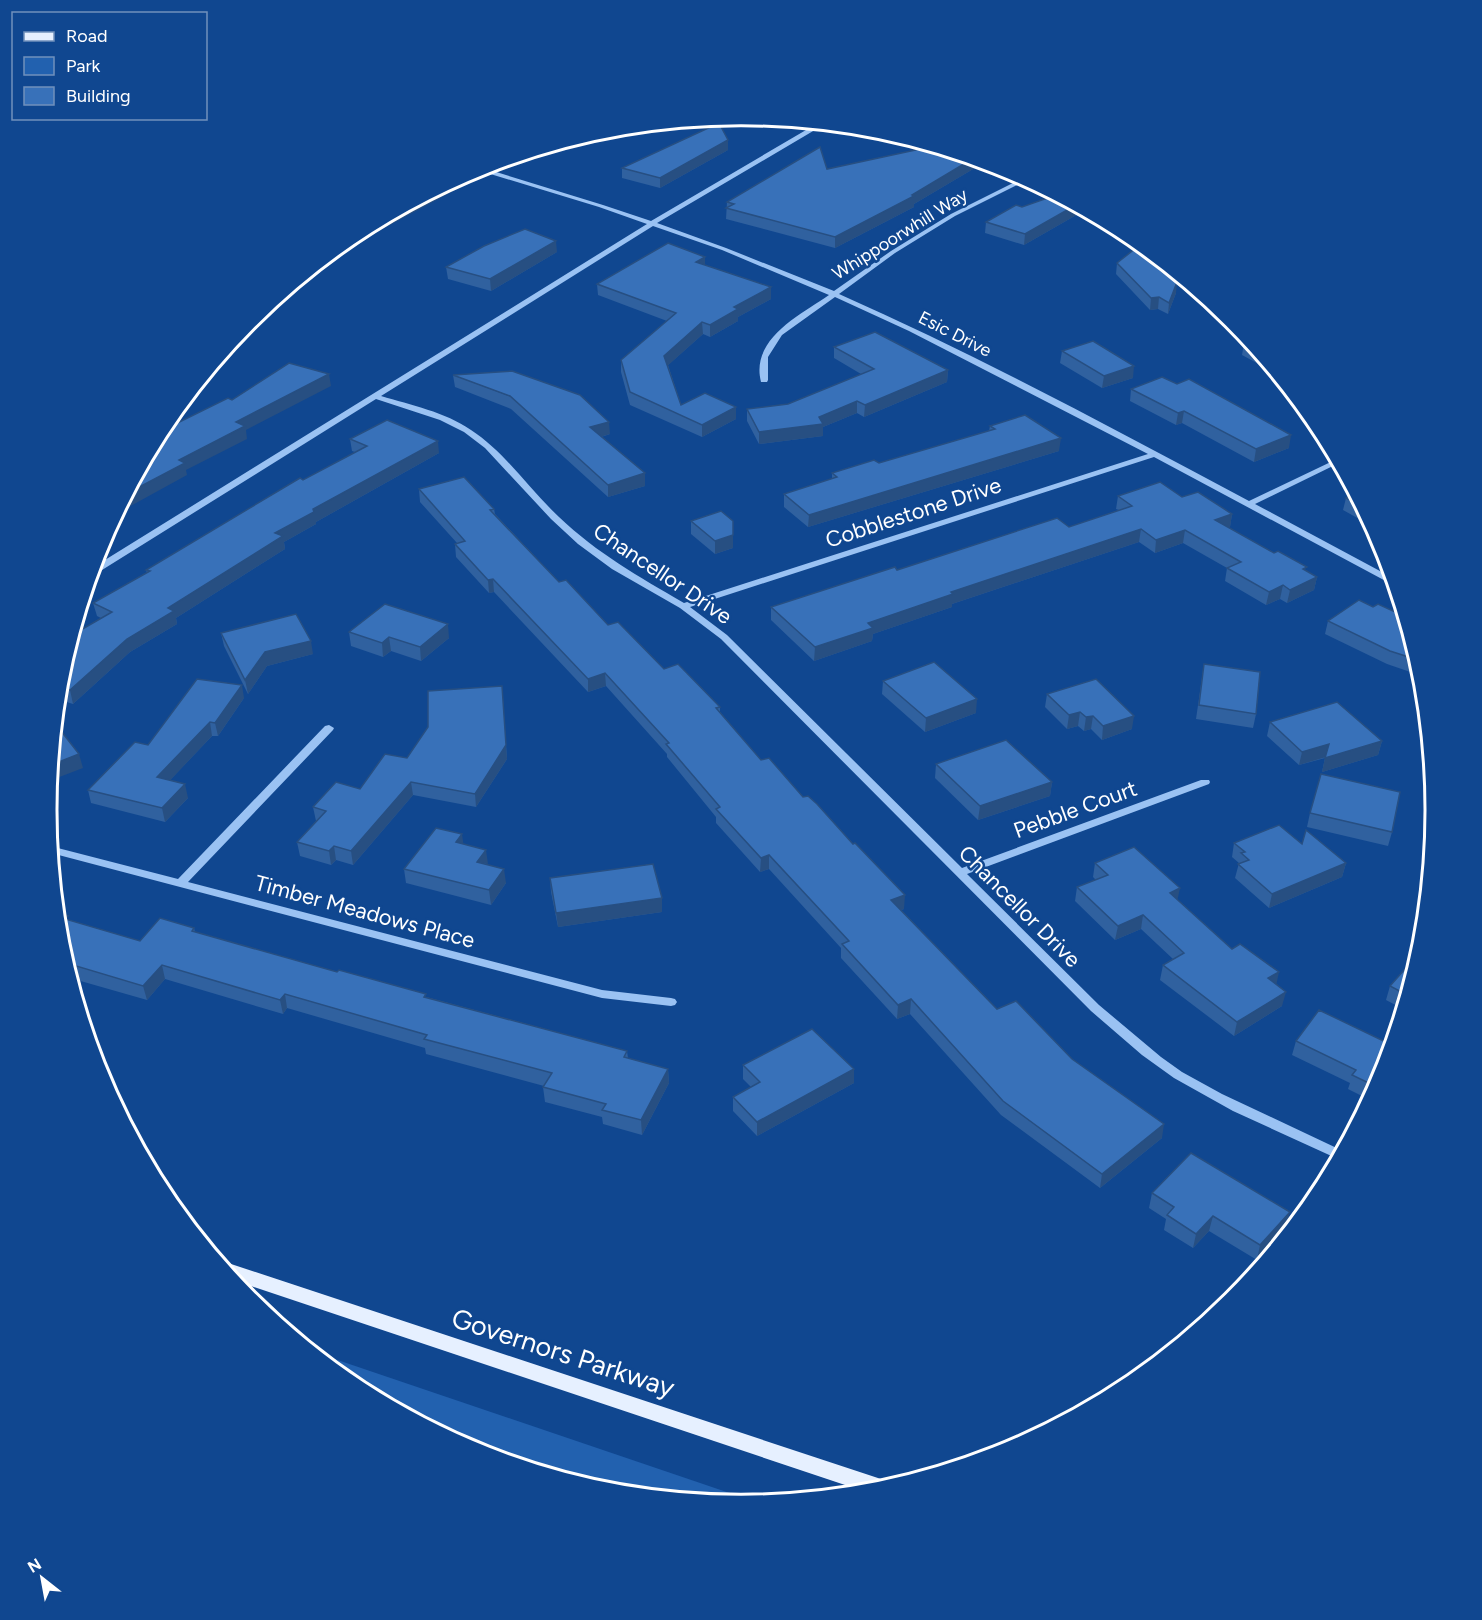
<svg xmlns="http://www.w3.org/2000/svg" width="1482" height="1620" viewBox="0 0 1482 1620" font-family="Figtree,sans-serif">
  <rect width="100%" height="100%" fill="#104790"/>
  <path fill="#2261af" d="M311 1351 759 1503 741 1504 605 1491 475 1452 355 1387Z"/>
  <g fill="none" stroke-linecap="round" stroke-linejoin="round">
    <g fill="#9ac2f3" fill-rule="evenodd">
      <path d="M818 123 825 124 657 223 726 248 834 291 891 251 951 214 1013 183H1017V185L955 216 895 253 839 294C979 356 1114 429 1249 501L1337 459 1339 463 1255 504 1393 578 1395 586 1154 457 690 607 727 635 962 868 1201 780H1209L1210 782 1209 784 967 874 1099 1005 1161 1057 1182 1072 1222 1094 1343 1151 1338 1159 1233 1111 1174 1078 1142 1055 1091 1011 721 639 680 608 612 569 578 544 551 519 485 448 464 432 440 420 376 399 94 575H90L92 568 647 224 599 207 474 169 480 167 603 205 651 221ZM653 226 722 250 829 295C800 315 750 339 761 382H767L768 380V357L782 335 835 297 909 331 1148 454 684 603C638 576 598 554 559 517 529 489 506 453 471 430 445 412 411 405 381 396Z"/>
      <path d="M329 725 334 728 333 730 188 882 602 990 671 998 675 999 677 1002 675 1005 671 1006 602 998 51 853 50 846 178 879 325 726Z"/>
    </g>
    <path fill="#e6f0ff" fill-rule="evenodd" d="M225 1262 884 1480 891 1482 893 1486 866 1492 233 1280 220 1264Z"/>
  </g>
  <g fill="#30619f">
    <path d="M934 146 985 162 914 204V207L835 248 726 219 727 202 827 169Z"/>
    <path d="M728 150 660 188 622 178V168Z"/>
    <path d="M1056 195 1085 210 1024 245 985 233 986 222 1022 207Z"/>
    <path d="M1141 244 1176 273 1172 276 1176 293 1168 314 1158 309 1150 310 1116 274 1117 263Z"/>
    <path d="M557 252 491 291 448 279 446 267Z"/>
    <path d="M705 265 771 287V299L738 317V321L710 337 703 334 668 365 681 405 736 407V419L702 437 630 405 621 372V360L667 321 598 295 597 284Z"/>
    <path d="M1250 341 1277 374 1242 355 1244 343Z"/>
    <path d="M834 347 948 370 947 382 864 417 857 413 823 427V436L759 444 747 421V409L788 404 861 374 834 358Z"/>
    <path d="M1062 351 1133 378 1102 388 1060 363Z"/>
    <path d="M453 375 610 434 601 437 645 473V486L608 497 511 409 455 387Z"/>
    <path d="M1131 389 1289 448 1254 462 1182 423 1176 425 1130 401Z"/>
    <path d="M990 426 1059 451 808 527 784 507V494L832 479V473L879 463 989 431Z"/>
    <path d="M350 439 439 453 316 522V524L284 542 285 549 176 618 177 624 130 652 73 704 57 699 60 674 101 618 97 616 93 603 147 573 146 570 303 480 355 452 352 451Z"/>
    <path d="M419 489 494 509 495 514 559 582 608 625 664 669 720 707V712L761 760 803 797 904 909 901 910 997 1009 1072 1059 1162 1138 1100 1188 1001 1115 910 1014 897 1019 841 958V948L769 869 760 872 716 823V817L667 757V754L606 686 588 692 494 592 489 593 456 557 455 544 457 543 420 502Z"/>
    <path d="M1356 494 1376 533 1360 523 1361 520 1343 510 1346 498Z"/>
    <path d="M1118 496 1182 497 1232 514 1230 527H1228L1317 577 1314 590 1287 603 1280 599 1266 605 1225 581 1227 568 1183 543 1155 553 1139 542 952 604V607L873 634 872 641 814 661 771 620V607L897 570 1069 527 1119 510 1116 509Z"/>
    <path d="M691 521H733V548L715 554 691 534Z"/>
    <path d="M1373 607 1404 616 1422 676 1387 664 1325 634 1328 621Z"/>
    <path d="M349 632 449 638 421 661 391 651 383 657 351 646Z"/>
    <path d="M221 633 313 654 267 666 248 694 224 646Z"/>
    <path d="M1204 664 1256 714 1253 728 1196 719Z"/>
    <path d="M883 681 976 713 925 732 882 694Z"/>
    <path d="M502 686 507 759 476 807 413 795 353 865 336 860 331 865 300 856 297 842 316 821 313 807 360 789 407 758Z"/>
    <path d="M1047 694 1132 729 1102 740 1091 729 1084 731 1078 726 1067 729 1045 707Z"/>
    <path d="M244 698 218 736H212L170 780 188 798 165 822 91 803 88 790 148 745Z"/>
    <path d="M1270 722 1382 741 1378 755 1322 772 1325 758 1299 765 1267 736Z"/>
    <path d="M936 764 1052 782 1050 796 978 820 935 778Z"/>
    <path d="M1310 813 1392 832 1388 846 1307 827Z"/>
    <path d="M1234 843 1302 844 1346 863 1342 877 1269 908 1235 878 1239 863 1232 857Z"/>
    <path d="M463 844 487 864 506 883 491 905 406 883 404 869Z"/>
    <path d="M1095 863 1178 900 1232 949 1276 985 1282 1006 1234 1036 1160 980 1163 965 1173 959 1141 929 1115 940 1075 901 1077 887 1096 880 1093 877Z"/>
    <path d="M550 878 662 898V912L558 927 551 892Z"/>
    <path d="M69 920 140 941 194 928 195 932 426 997 627 1051 628 1058 668 1069 669 1083 642 1135 603 1124 602 1117 545 1102 543 1087 544 1086 426 1054 425 1048 287 1008 283 1014 165 979 147 1000 70 978 60 945Z"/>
    <path d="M1420 952 1403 1009 1386 1000 1390 986Z"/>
    <path d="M1296 1041 1383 1076 1370 1100 1348 1089 1350 1083 1292 1055Z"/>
    <path d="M743 1065 854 1069V1083L757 1136 733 1111V1097L751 1087 743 1079Z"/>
    <path d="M1152 1193 1286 1227 1257 1260 1209 1231 1193 1248 1164 1230 1166 1219 1149 1208Z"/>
  </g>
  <g fill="#274f82">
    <path d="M886 132 893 134 886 137Z"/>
    <path d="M728 140V150L660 188V178Z"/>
    <path d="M974 158 985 162 914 204V207L835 248V237L912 195Z"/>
    <path d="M456 179 457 189 319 263 355 232Z"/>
    <path d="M1076 205 1085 210 1024 245 1025 234Z"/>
    <path d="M556 241 557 252 491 291 490 279Z"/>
    <path d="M705 257V269L696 262Z"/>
    <path d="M1170 268 1176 273 1165 282 1166 271Z"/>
    <path d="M1177 282 1176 293 1168 314 1169 303Z"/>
    <path d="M771 287V299L738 317V321L710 337V325L734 307Z"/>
    <path d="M1159 297 1158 309 1150 310 1151 298Z"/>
    <path d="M702 322 703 334 665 368 664 356Z"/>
    <path d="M1134 366 1133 378 1102 388 1104 376Z"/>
    <path d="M948 370 947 382 864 417 865 405Z"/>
    <path d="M329 374 331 386 246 430 247 439 186 470 187 475 116 514 126 494 236 422Z"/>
    <path d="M857 401V413L823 427V436L759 444V432L819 417Z"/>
    <path d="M736 407V419L702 437V425Z"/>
    <path d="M1184 411 1182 423 1176 425 1178 413Z"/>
    <path d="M609 422 610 434 590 440V427Z"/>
    <path d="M1291 435 1289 448 1254 462 1256 449Z"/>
    <path d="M1061 438 1059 451 808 527 809 515Z"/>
    <path d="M438 441 439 453 316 522V524L284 542 285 549 176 618 177 624 130 652 73 704 70 690 127 639 168 608 275 533 313 509Z"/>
    <path d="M645 473V486L608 497V485Z"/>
    <path d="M1232 514 1230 527 1213 533 1215 520Z"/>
    <path d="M1141 529 1139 542 952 604V607L873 634 872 641 814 661 815 647 868 623 951 592Z"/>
    <path d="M1185 530 1183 543 1155 553 1156 540Z"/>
    <path d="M733 535V548L715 554V541Z"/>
    <path d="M1317 577 1314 590 1287 603 1290 590Z"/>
    <path d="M493 579 494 592 489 593 488 580Z"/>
    <path d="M1283 585 1280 599 1266 605 1269 592Z"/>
    <path d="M448 624 449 638 421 661 420 647Z"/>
    <path d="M389 637 391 651 383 657 382 643Z"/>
    <path d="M311 641 313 654 267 666 248 694 245 680 265 652Z"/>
    <path d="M605 673 606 686 588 692V679Z"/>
    <path d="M242 685 244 698 218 736 215 723Z"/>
    <path d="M502 686 507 759 476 807 475 794Z"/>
    <path d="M977 699 976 713 925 732 926 718Z"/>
    <path d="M1080 712 1078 726 1067 729 1069 715Z"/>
    <path d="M1093 716 1091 729 1084 731 1086 717Z"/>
    <path d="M1134 716 1132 729 1102 740 1103 726Z"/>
    <path d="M210 722 212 736 160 791 157 777Z"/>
    <path d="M1382 741 1378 755 1322 772 1325 758Z"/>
    <path d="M1329 744 1326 757 1299 765 1302 752Z"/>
    <path d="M79 754 83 768 49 781 51 765Z"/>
    <path d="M411 782 413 795 353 865 351 851Z"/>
    <path d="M1052 782 1050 796 978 820 980 806Z"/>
    <path d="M185 784 188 798 165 822 162 808Z"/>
    <path d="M462 834 464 848 456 842Z"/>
    <path d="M334 846 336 860 331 865 329 851Z"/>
    <path d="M486 850 488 864 477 862Z"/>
    <path d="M769 855V869L760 872 761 858Z"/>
    <path d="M1346 863 1342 877 1269 908 1272 894Z"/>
    <path d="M504 869 506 883 491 905 489 890Z"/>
    <path d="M1180 888 1177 902 1170 893Z"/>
    <path d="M905 895 904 909 891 914V900Z"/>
    <path d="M662 898V912L558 927 556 913Z"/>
    <path d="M1143 915 1141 929 1115 940 1118 926Z"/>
    <path d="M162 965 165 979 147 1000 143 986Z"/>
    <path d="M1279 972 1276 986 1268 978Z"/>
    <path d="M1286 992 1282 1006 1234 1036 1237 1022Z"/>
    <path d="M285 994 287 1008 283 1014 280 1000Z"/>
    <path d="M911 999 910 1014 897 1019 898 1005Z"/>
    <path d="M668 1069 669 1083 642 1135 641 1120Z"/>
    <path d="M854 1069V1083L757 1136V1122Z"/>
    <path d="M1164 1124 1162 1138 1100 1188 1102 1174Z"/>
    <path d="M1290 1212 1286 1227 1257 1260 1260 1245Z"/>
    <path d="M1213 1216 1209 1231 1193 1248 1196 1234Z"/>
  </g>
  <g fill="#3871b9" stroke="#274f82" stroke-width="1.5">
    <path d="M719 123 728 140 660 178 622 168Z"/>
    <path d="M934 146 974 158 912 195 914 196 835 237 726 208 734 204 727 202 820 147 827 169Z"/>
    <path d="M1056 195 1076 205 1025 234 986 222 1016 205 1022 207Z"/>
    <path d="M525 229 556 241 490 279 446 267 484 246Z"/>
    <path d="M668 243 705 257 696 262 771 287 734 307 738 309 710 325 702 322 664 356 681 405 705 393 736 407 702 425 630 392 621 360 676 313 597 284Z"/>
    <path d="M1141 244 1170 268 1166 271 1177 282 1169 303 1159 297 1151 298 1117 263Z"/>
    <path d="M875 332 948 370 865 405 857 401 819 417 823 424 759 432 747 409 788 404 874 369 834 347Z"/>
    <path d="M1093 341 1134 366 1104 376 1062 351Z"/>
    <path d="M1250 341 1258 351 1244 343Z"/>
    <path d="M289 363 329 374 236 422 245 426 179 460 185 463 126 494 159 432 228 398 232 400Z"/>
    <path d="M512 371 580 395 609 422 590 427 645 473 608 485 510 396 453 375Z"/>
    <path d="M1162 377 1177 384 1189 379 1291 435 1256 449 1184 411 1178 413 1131 389Z"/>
    <path d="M1025 415 1061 438 809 515 784 494 837 477 832 473 874 460 879 463 995 429 990 426Z"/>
    <path d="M387 420 438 441 313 509 314 512 275 533 283 536 168 608 174 611 127 639 70 690 59 687 60 674 72 635 112 612 93 603 150 571 146 570 300 478 303 480 367 446 350 439Z"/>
    <path d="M464 477 494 509 490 510 559 582 566 580 608 625 618 622 664 669 678 664 720 707 716 708 761 760 769 758 803 797 808 796 817 804 853 844 855 843 905 895 891 900 997 1009 1016 1001 1072 1059 1164 1124 1102 1174 1003 1101 911 999 898 1005 842 944 849 941 769 855 761 858 716 809 720 807 666 744 669 743 605 673 588 679 493 579 488 580 455 544 465 541 419 489Z"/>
    <path d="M1160 482 1182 497 1198 492 1232 514 1215 520 1274 553 1278 551 1307 567 1303 569 1317 577 1290 590 1283 585 1269 592 1227 568 1241 562 1185 530 1156 540 1141 529 951 592 953 594 868 623 873 628 815 647 771 607 895 567 897 570 1057 518 1069 527 1132 506 1118 496Z"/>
    <path d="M1356 494 1363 507 1346 498Z"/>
    <path d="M721 511 733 521V535L715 541 691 521Z"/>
    <path d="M1359 600 1373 607 1378 604 1404 616 1418 660 1390 651 1328 621Z"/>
    <path d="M385 604 448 624 420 647 389 637 382 643 349 632Z"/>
    <path d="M296 614 311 641 265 652 245 680 221 633Z"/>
    <path d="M934 662 977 699 926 718 883 681Z"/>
    <path d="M1204 664 1260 672 1256 714 1199 705Z"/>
    <path d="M197 679 242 685 215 723 210 722 157 777 185 784 162 808 88 790 135 742 148 745Z"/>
    <path d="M1096 679 1134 716 1103 726 1093 716 1086 717 1080 712 1069 715 1047 694Z"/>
    <path d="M502 686 506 745 475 794 411 782 351 851 334 846 329 851 297 842 326 811 313 807 336 782 360 789 385 754 407 758 428 727V691Z"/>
    <path d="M1337 702 1382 741 1325 758 1329 744 1302 752 1270 722Z"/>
    <path d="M61 731 79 754 51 765 54 734Z"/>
    <path d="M1006 740 1052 782 980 806 936 764Z"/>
    <path d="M1321 774 1400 792 1392 832 1310 813Z"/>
    <path d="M1279 825 1302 844 1306 830 1346 863 1272 894 1238 864 1249 860 1241 853 1245 852 1234 843Z"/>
    <path d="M436 828 462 834 456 842 486 850 477 862 504 869 489 890 404 869Z"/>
    <path d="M1134 847 1180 888 1170 893 1232 949 1240 944 1279 972 1268 978 1286 992 1237 1022 1163 965 1184 953 1143 915 1118 926 1077 887 1108 875 1095 863Z"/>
    <path d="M653 864 662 898 556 913 550 878Z"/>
    <path d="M57 913 68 916 65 919 140 941 160 918 194 928 192 931 337 972 339 970 426 994 424 997 627 1051 624 1057 668 1069 641 1120 602 1110 606 1104 543 1087 552 1073 424 1039 427 1035 285 994 280 1000 162 965 143 986 66 963 72 957 62 954 60 945Z"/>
    <path d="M1420 952 1407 995 1390 986Z"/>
    <path d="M1319 1010 1392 1045 1383 1076 1377 1087 1352 1075 1356 1070 1296 1041Z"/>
    <path d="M812 1029 854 1069 757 1122 733 1097 760 1082 743 1065Z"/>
    <path d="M1191 1153 1290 1212 1260 1245 1213 1216 1196 1234 1167 1215 1174 1207 1152 1193Z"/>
  </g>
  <g text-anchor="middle" stroke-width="5" stroke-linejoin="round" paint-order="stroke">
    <g font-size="18" fill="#fff" stroke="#104790">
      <text transform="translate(900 234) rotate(-32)" y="6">Whippoorwhill Way</text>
      <text transform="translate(955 334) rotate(27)" y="6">Esic Drive</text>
    </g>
    <g font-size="22" fill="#fff" stroke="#104790">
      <text transform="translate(913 512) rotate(-18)" y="8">Cobblestone Drive</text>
      <text transform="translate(663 573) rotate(34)" y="8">Chancellor Drive</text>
      <text transform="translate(1075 809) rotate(-20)" y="8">Pebble Court</text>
      <text transform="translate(1020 906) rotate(45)" y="8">Chancellor Drive</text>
      <text transform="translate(365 911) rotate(15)" y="8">Timber Meadows Place</text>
    </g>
    <g font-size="27" fill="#fff" stroke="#104790">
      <text transform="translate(563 1353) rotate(18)" y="9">Governors Parkway</text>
    </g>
  </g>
  <path d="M0 0H1482V1620H0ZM57 810a684 684 0 1 1 1368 0a684 684 0 1 1-1368 0Z" fill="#104790" fill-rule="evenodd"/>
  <path fill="none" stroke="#fff" stroke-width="3" d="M57 810a684 684 0 1 1 1368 0a684 684 0 1 1-1368 0Z"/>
  <rect x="12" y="12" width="195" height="108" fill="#104790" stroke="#7091bc" stroke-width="1.5"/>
  <rect x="24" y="32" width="30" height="9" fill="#e6f0ff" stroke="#7091bc" stroke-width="1.5"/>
  <text x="66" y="42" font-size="18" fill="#ffffff">Road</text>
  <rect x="24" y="57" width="30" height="18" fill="#2261af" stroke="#7091bc" stroke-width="1.5"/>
  <text x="66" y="72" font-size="18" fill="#ffffff">Park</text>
  <rect x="24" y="87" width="30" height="18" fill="#3871b9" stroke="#7091bc" stroke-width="1.5"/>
  <text x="66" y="102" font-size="18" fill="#ffffff">Building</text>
  <g transform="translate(42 1578) rotate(329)" stroke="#104790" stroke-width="4.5" paint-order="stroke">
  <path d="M0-4.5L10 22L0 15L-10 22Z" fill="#ffffff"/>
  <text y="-9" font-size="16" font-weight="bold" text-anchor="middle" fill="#ffffff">N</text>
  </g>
</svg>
